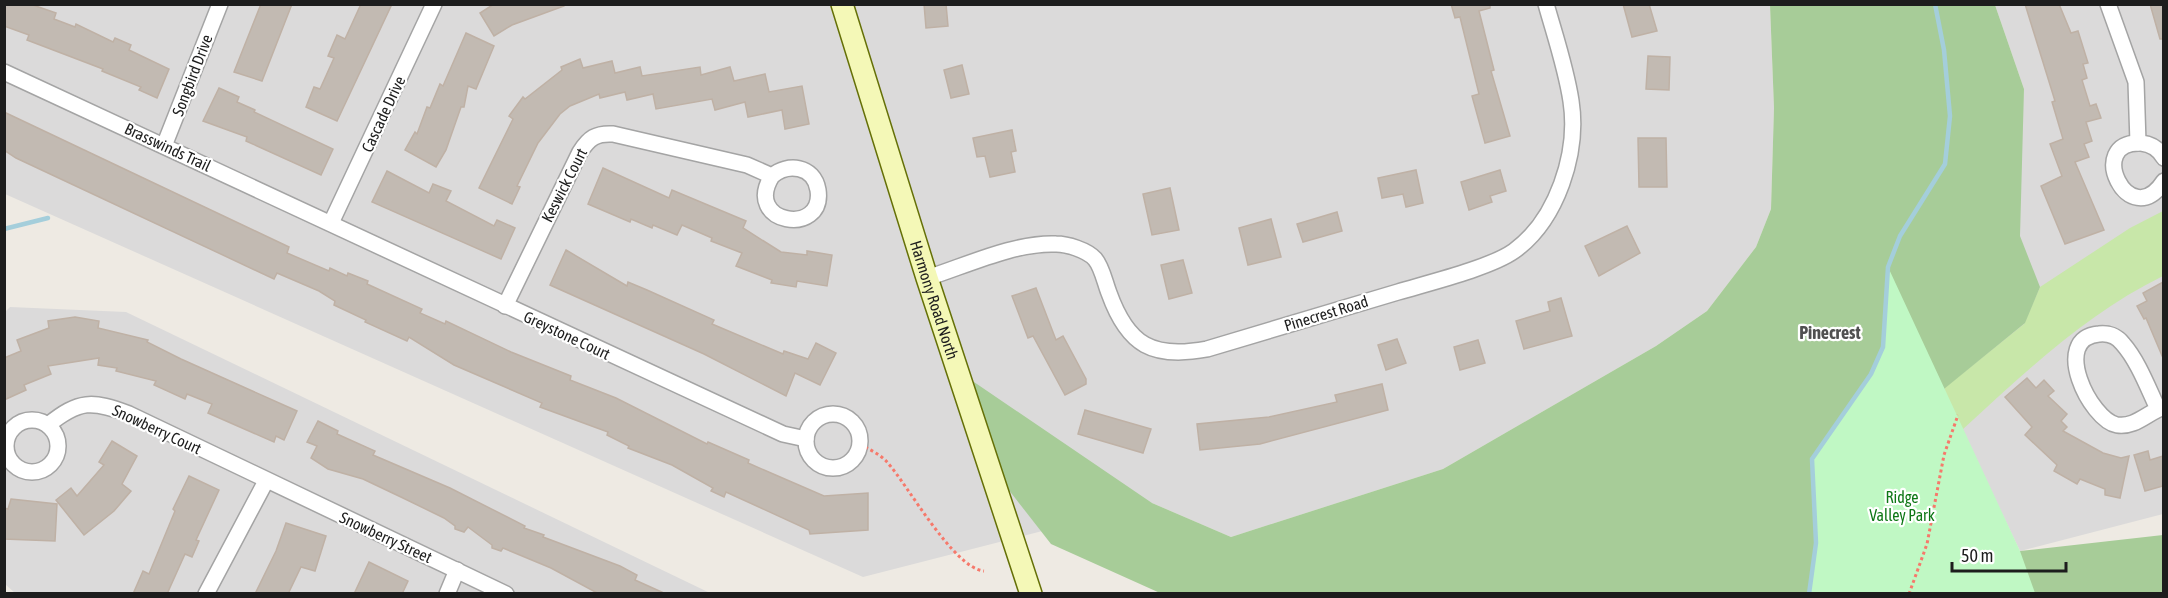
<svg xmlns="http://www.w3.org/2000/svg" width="2168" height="598" viewBox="0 0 2168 598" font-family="'Asap Condensed',sans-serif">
  <rect width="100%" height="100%" fill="#eeeae3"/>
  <g fill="#dbdada">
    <path d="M5 5H1770L1774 108 1771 209 1756 247 1707 311 1656 346 1443 469 1231 537 1152 503 863 577 5 194Z"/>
    <path d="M1995 5H2163V514L2020 551 1958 421 2020 291 2006 240 2024 89Z"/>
    <path d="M10 307 126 312 710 593 16 594 5 584 4 313Z"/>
  </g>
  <path fill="#c8e7a9" d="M2163 211V276C2087 313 2024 373 1962 430L1943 389 2024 324 2040 287 2130 228Z"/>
  <path fill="#a7cc98" d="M1770 5H1995L2024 89 2020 236 2040 287 2025 323 1944 389 2006 571 2020 551 2163 535V593H1160L1051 544 976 448 974 382 1152 503 1231 537 1443 469 1656 346 1707 311 1756 247 1771 209 1774 108Z"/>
  <path fill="#c0f8c4" d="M1888 267 2020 551 2035 593H1809L1816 543 1812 459 1871 374 1883 347Z"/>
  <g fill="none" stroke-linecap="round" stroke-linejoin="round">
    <g stroke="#a4cedb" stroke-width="4.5">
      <path d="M4 229 48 218"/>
      <path d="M1809 594 1816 543 1812 459 1871 374 1883 347 1888 267 1900 236 1945 164 1950 116 1944 50 1935 4"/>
    </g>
  </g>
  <g fill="#c2bab2" stroke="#bfb1a5" stroke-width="1.5">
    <path d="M4 4 33 5 56 13 54 19 75 27 76 24 113 42 115 38 131 45 129 50 169 69 157 98 139 90 141 87 102 71 103 69 27 40 29 35 4 26Z"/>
    <path d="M261 4H292L262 81 234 72Z"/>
    <path d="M361 4H392L337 121 306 107 314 87 320 89 334 58 328 56 337 35 345 39Z"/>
    <path d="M494 4H564V6L512 25 494 36 480 13Z"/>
    <path d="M924 4H946L948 26 926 28Z"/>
    <path d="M1451 4H1490V8L1479 11 1494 70 1491 71 1510 136 1485 143 1472 96 1479 94 1460 17 1455 18Z"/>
    <path d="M1623 4H1649L1657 31 1632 37Z"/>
    <path d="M2025 4H2059L2071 33 2078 31 2088 63 2083 64 2087 78 2082 80 2090 106 2096 104 2101 118 2086 122 2092 141 2084 144 2089 157 2075 162 2104 230 2065 244 2041 186 2062 176 2050 144 2063 139 2052 102 2055 101Z"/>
    <path d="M2150 4H2163V39H2160Z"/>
    <path d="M466 33 494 46 476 89 468 86 464 107H461L446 150 436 167 405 150 415 132 417 134 427 107 430 108 440 84 443 86Z"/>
    <path d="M1648 56 1670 57 1669 90 1646 89Z"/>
    <path d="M580 59 583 68 612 61 615 73 640 67 642 76 700 67 701 75 730 67 734 81 765 74 769 92 802 86 809 124 785 129 782 110 748 117 745 102 715 110 712 99 656 109 653 94 627 100 625 92 600 98 599 94 570 106 560 114 538 143 517 186 520 187 512 204 479 188 513 119 509 116 523 97 525 99 562 70 561 67Z"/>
    <path d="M962 65 969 94 951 98 944 70Z"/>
    <path d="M219 88 239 97 237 102 255 110 254 112 333 149 321 175 246 141 247 137 203 121Z"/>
    <path d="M4 112 289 247 287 253 329 271 330 268 347 276 348 273 368 281 367 284 422 309 420 313 445 324 446 321 511 352 571 376 570 380 616 398 707 444 708 442 749 460 748 463 824 496 868 493V530L810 534 809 530 726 492 724 497 711 491 713 488 672 465 628 448 629 446 607 435 608 432 540 407 542 403 454 365 409 337 407 341 365 322 366 320 334 305 335 301 319 291 277 273 274 279 16 158 4 150Z"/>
    <path d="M1012 130 1016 151 1011 152 1015 172 990 177 985 156 977 157 973 138Z"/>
    <path d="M1638 138H1666L1667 187H1639Z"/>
    <path d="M603 168 669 198 672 190 746 221 743 228 781 252 807 255V251L832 255 827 286 797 281 796 287 771 283 772 280 736 266 742 253 711 241 712 238 682 225 677 235 653 225 652 228 631 219 630 222 588 204Z"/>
    <path d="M1416 170 1423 203 1406 207 1403 194 1382 198 1378 178Z"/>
    <path d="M1500 170 1506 191 1490 196 1492 202 1469 210 1461 182Z"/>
    <path d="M387 171 429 193 433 184 451 191 446 201 494 226 497 220 515 228 501 259 372 202Z"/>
    <path d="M1170 188 1179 230 1152 235 1143 194Z"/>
    <path d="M1337 212 1342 231 1303 242 1297 224Z"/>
    <path d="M1271 219 1281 257 1248 265 1239 228Z"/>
    <path d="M1627 226 1640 253 1599 276 1585 246Z"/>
    <path d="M566 250 627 286 628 282 647 290 714 320 712 324 783 354 784 351 808 359 816 343 836 353 820 385 795 373 786 396 704 354 550 285Z"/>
    <path d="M1183 260 1192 293 1169 299 1161 265Z"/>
    <path d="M2163 282V358L2146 318 2144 319 2137 306 2147 301 2143 293Z"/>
    <path d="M1036 288 1056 340 1063 336 1086 379V384L1065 395 1033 336 1028 338 1012 296Z"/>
    <path d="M1561 298 1572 336 1524 349 1516 321 1550 311 1548 302Z"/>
    <path d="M75 317 99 321 98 328 148 340 147 342 181 359 297 411 284 440 276 436 274 442 208 413 212 404 187 394 185 399 154 385 156 381 116 371 117 368 98 365 99 358 48 366 51 374 24 385 26 390 4 400V358L21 351 17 340 49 328 48 321Z"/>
    <path d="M1397 339 1406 363 1386 370 1378 345Z"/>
    <path d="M1478 340 1485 363 1460 370 1454 347Z"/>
    <path d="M2027 378 2036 388 2044 380 2054 391 2048 396 2067 414 2061 421 2067 427 2063 431 2103 453 2121 458 2129 456 2120 498 2105 495V489L2080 479 2077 484 2054 471 2057 465 2025 435 2032 427 2005 397Z"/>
    <path d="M1382 384 1388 410 1260 444 1200 450 1197 424 1269 417 1337 402 1335 395Z"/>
    <path d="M1085 410 1151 429 1143 453 1078 434Z"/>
    <path d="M318 421 338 431 337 434 375 451 373 455 450 488 525 526 524 528 544 535 543 537 620 566 637 575 635 580 666 594H599L551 568 503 548 501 551 492 548V545L468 527 464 532 455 529V526L444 518 403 498 363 479 328 469 311 458 317 446 307 442Z"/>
    <path d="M112 441 137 456 122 484 131 491 114 511 84 535 56 500 71 488 77 496 104 465 99 462Z"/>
    <path d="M2148 451 2150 460 2163 456V486L2145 491 2134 455Z"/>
    <path d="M189 476 219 490 196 540 199 541 192 557 185 554 167 594H133L143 571 149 574 175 511 173 509Z"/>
    <path d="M11 499 57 504 55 541 4 539V508L8 509Z"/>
    <path d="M286 523 326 536 315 571 301 567 288 594H255L276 551Z"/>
    <path d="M369 562 408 581 402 594H354Z"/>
  </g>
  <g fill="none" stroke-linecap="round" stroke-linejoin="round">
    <g stroke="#a4a4a4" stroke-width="18">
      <g id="minor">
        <path d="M2108 4 2136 82 2138 143"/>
        <path d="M4 72 783 434 806 439"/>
        <path d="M164 146 220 4"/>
        <path d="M2164 158C2159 149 2151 144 2141 143 2084 140 2129 235 2164 181"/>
        <path d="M331 223 434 4"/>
        <path d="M927 278C965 266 1016 242 1056 244 1067 244 1087 250 1095 259 1102 267 1105 283 1109 293 1128 346 1153 359 1207 349 1271 330 1335 311 1398 292 1428 283 1490 268 1514 251 1557 220 1579 153 1571 101 1566 68 1555 36 1546 4"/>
        <path d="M505 306 580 152C589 138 596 133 613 134L747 165 772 176C787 163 814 165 818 190 825 237 742 224 772 176"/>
        <path d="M2158 409C2148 388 2138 361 2123 344 2117 336 2108 333 2099 334 2050 338 2090 420 2117 425 2135 428 2148 412 2164 407"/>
        <circle cx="833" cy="441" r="27"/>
        <circle cx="32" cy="446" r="26"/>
        <path d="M48 425C79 400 92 400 129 414L506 594"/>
        <path d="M206 594 266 481"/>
        <path d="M447 594 457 570"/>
      </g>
    </g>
    <g stroke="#657007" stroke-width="24">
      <g id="secondary">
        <path id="s1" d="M842 4 927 278 1031 594"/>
      </g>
    </g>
    <g stroke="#f6796b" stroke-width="3" stroke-dasharray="3 3" stroke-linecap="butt">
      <path d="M860 444C868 449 880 454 887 462 908 485 953 568 984 571"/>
      <path d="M1909 594 1927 544 1944 455 1958 415"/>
    </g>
    <use href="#minor" stroke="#fff" stroke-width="15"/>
    <use href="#secondary" stroke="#f4f8b7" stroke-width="21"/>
  </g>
  <g text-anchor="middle" stroke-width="4.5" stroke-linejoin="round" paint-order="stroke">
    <g font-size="16" fill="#1d1d1d" stroke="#fff">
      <text transform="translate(192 75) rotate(-69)" y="6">Songbird Drive</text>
      <text transform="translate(383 114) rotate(-65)" y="6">Cascade Drive</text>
      <text transform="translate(168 147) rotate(25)" y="6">Brasswinds Trail</text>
      <text transform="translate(564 185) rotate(-63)" y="6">Keswick Court</text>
      <text dy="6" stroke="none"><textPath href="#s1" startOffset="310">Harmony Road North</textPath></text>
      <text transform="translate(1326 313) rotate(-17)" y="6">Pinecrest Road</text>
      <text transform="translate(567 335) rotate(25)" y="6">Greystone Court</text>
      <text transform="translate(157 429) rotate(25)" y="6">Snowberry Court</text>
      <text transform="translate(386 537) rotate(25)" y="6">Snowberry Street</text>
    </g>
    <g font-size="16" fill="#0e7716" stroke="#fff">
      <text x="1902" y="503">Ridge<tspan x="1902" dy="18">Valley Park</tspan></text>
    </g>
    <g font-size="18" font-weight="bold" fill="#505050" stroke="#fff">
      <text x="1830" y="339">Pinecrest</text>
    </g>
  </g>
  <rect width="2168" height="598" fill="none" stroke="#1d1d1d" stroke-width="12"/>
  <path d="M1952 562v9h114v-9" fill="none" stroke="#1d1d1d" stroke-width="3"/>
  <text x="1961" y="562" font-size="18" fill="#1d1d1d" stroke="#ffffff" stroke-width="4.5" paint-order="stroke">50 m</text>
</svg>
